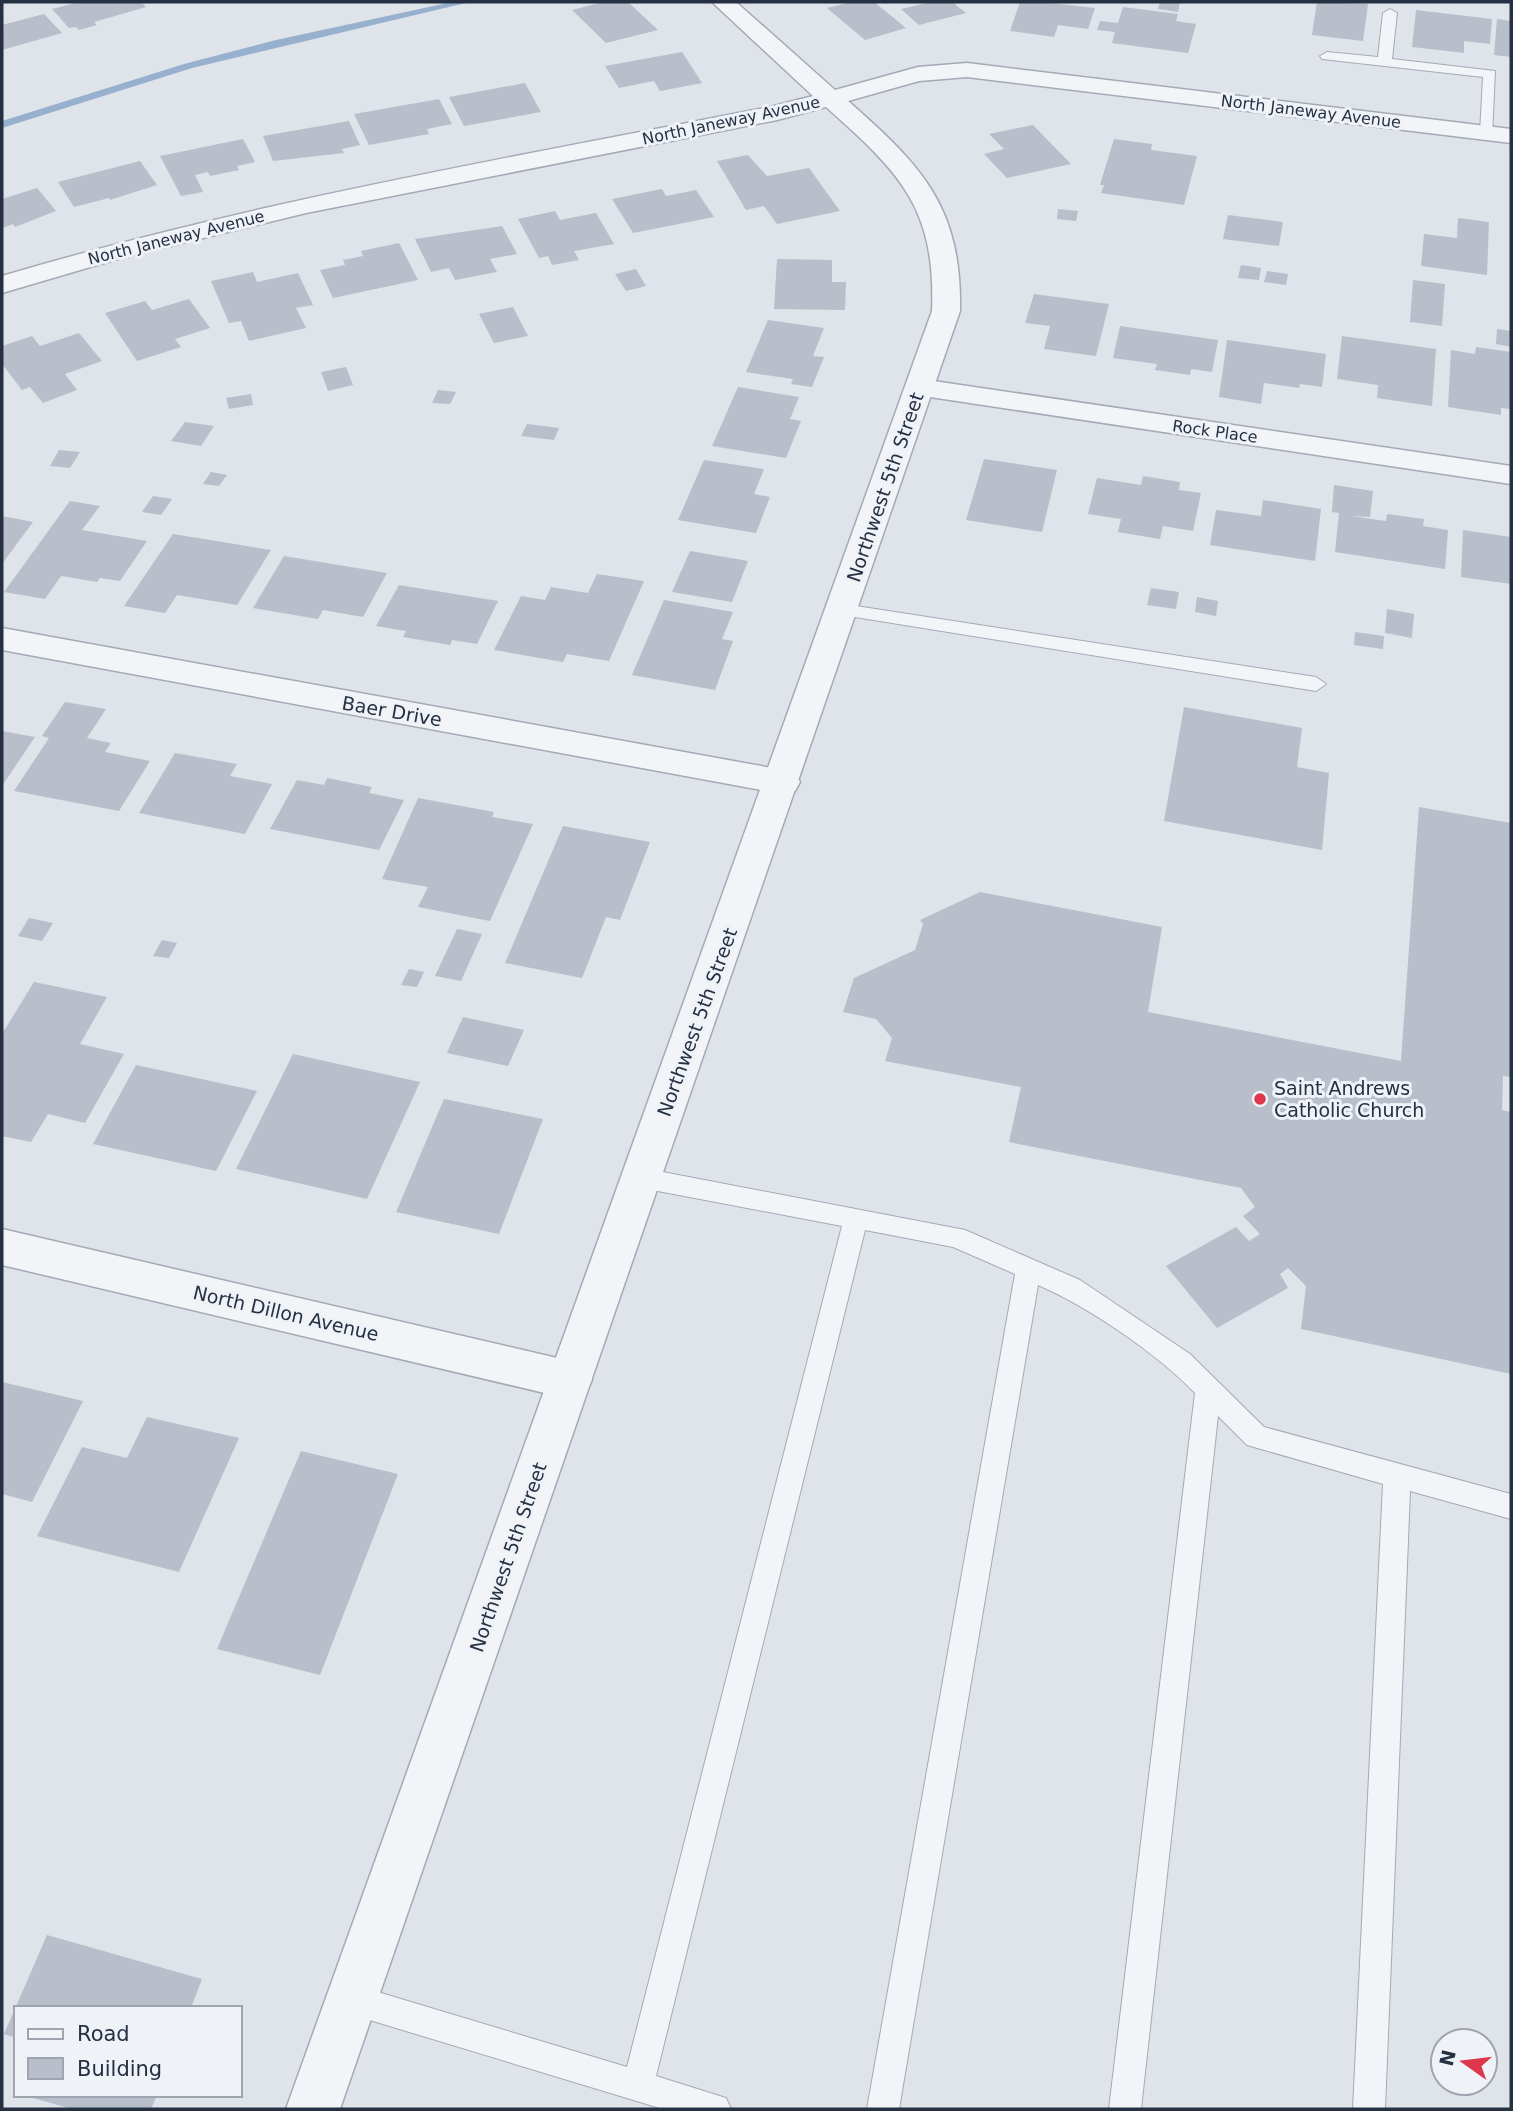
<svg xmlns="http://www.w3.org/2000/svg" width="1513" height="2111" viewBox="0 0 1513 2111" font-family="'DejaVu Sans',sans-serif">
  <rect width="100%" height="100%" fill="#dfe3ea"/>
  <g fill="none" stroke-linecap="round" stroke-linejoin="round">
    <path fill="#96b0ce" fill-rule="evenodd" d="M452 2H470L192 68 2 128V121L184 64 276 40Z"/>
  </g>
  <g fill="#b8bfca">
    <path d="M79 2H141L146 7 94 22 97 25 79 30 76 27 69 28 52 9Z"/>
    <path d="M603 2H628L658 30 606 43 572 10Z"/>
    <path d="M851 2H874L906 28 865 40 827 8Z"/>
    <path d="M931 2H952L966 13 919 25 901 9Z"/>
    <path d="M1020 2H1043L1095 8 1088 29 1058 25 1054 37 1010 31Z"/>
    <path d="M1160 2H1180L1178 12 1158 9Z"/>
    <path d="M1317 2 1368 4 1363 41 1312 35Z"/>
    <path d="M1123 7 1178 14 1176 21 1196 24 1188 53 1112 43 1115 32 1097 30 1100 21 1118 23Z"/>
    <path d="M1416 10 1492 19 1490 44 1464 41V53L1412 47Z"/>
    <path d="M44 14 62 33 2 50V25Z"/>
    <path d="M1497 19 1511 21V57L1494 55Z"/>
    <path d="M682 52 702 83 660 91 654 81 619 88 605 66Z"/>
    <path d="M525 83 541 112 464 126 449 97Z"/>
    <path d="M439 99 452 124 427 129 429 134 369 145 354 114Z"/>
    <path d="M349 121 360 145 342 149 344 153 273 161 263 136Z"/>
    <path d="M1033 125 1071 164 1007 178 984 154 1004 149 989 134Z"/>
    <path d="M243 139 255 162 237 166 239 170 210 176 208 172 195 175 203 192 181 196 160 156Z"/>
    <path d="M1114 139 1152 144 1151 150 1197 156 1184 205 1101 193 1104 185H1100Z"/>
    <path d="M748 155 767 176 809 168 840 211 777 224 764 206 746 210 717 161Z"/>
    <path d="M140 161 157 185 110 200 109 198 74 207 58 182Z"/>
    <path d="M37 188 56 211 15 227 13 224 2 228V199Z"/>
    <path d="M662 189 666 196 696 190 714 217 633 233 612 199Z"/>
    <path d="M1058 209 1078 211 1076 221 1057 219Z"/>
    <path d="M555 211 560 220 596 213 614 244 574 251 579 260 552 265 548 256 539 258 518 219Z"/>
    <path d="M1228 215 1283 222 1279 246 1223 239Z"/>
    <path d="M1458 218 1489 222 1487 275 1421 266 1424 234 1457 238Z"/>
    <path d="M502 226 517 254 490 259 497 272 455 280 449 268 431 272 415 239Z"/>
    <path d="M399 243 418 280 333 298 320 270 345 265 343 260 363 256 361 251Z"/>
    <path d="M777 259 832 260V282H846L845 310 774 309Z"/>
    <path d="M1241 265 1261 268 1259 280 1238 278Z"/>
    <path d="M636 269 646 286 626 291 615 274Z"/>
    <path d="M1267 271 1288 274 1286 285 1264 282Z"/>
    <path d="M253 272 257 282 298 273 313 305 296 308 306 328 249 341 241 321 229 323 211 281Z"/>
    <path d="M1413 280 1445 284 1442 326 1410 322Z"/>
    <path d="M1034 294 1109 304 1096 356 1044 349 1050 326 1025 323Z"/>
    <path d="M189 299 210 328 175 339 181 347 137 361 105 313 145 301 152 310Z"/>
    <path d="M513 307 528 336 494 343 479 314Z"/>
    <path d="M768 320 824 328 813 356 824 357 812 387 791 384 793 379 746 372Z"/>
    <path d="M1120 326 1218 340 1212 372 1191 369 1190 375 1155 370 1157 364 1113 358Z"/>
    <path d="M1497 329 1511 331V347L1496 344Z"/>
    <path d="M79 333 102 361 65 374 77 390 43 403 30 387 22 390 2 364V346L32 336 40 346Z"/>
    <path d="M1342 336 1436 349 1432 406 1377 398 1378 385 1337 379Z"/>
    <path d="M1227 340 1326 354 1322 387 1300 384 1299 388 1264 383 1261 404 1219 397Z"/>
    <path d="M1476 347 1511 352V409L1501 408V415L1448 407 1451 350 1475 354Z"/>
    <path d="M346 367 353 385 328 391 321 372Z"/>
    <path d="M738 387 799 397 790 419 801 421 786 458 712 446Z"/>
    <path d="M438 390 456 392 450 404 432 403Z"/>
    <path d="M251 394 253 405 229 409 226 398Z"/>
    <path d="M185 422 214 426 201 446 171 441Z"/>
    <path d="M527 424 559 428 554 440 521 436Z"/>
    <path d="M59 450 80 452 70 468 50 466Z"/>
    <path d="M984 459 1057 470 1042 532 966 520Z"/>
    <path d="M704 460 764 469 754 494 770 497 756 533 678 520Z"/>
    <path d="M211 472 227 475 219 486 203 484Z"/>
    <path d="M1143 476 1180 482 1179 490 1201 493 1193 531 1163 526 1160 539 1118 532 1121 519 1088 514 1097 478 1141 485Z"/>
    <path d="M1334 485 1373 491 1370 517 1351 516 1386 521 1387 514 1424 519 1423 526 1448 530 1445 569 1335 552 1339 513 1332 512Z"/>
    <path d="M153 496 172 499 161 515 142 512Z"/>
    <path d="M1263 500 1321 509 1315 561 1210 545 1216 510 1261 516Z"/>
    <path d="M70 501 100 506 82 530 147 541 120 581 100 578 97 582 61 576 45 599 4 592Z"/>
    <path d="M2 516 33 522 2 564Z"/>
    <path d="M1463 530 1511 537V584L1461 577Z"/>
    <path d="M173 534 271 550 237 605 177 595 165 613 124 606Z"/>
    <path d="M690 551 748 561 732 602 672 592Z"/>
    <path d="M284 556 387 573 363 617 323 610 318 619 253 608Z"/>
    <path d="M597 574 644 581 609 661 567 654 563 662 494 650 521 596 545 600 551 587 588 593Z"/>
    <path d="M399 585 498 601 477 644 452 640 450 645 403 637 406 631 376 626Z"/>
    <path d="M1151 588 1179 592 1176 609 1147 605Z"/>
    <path d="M1197 597 1218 601 1216 616 1195 612Z"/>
    <path d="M664 600 733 612 722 639 733 641 715 690 632 675Z"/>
    <path d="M1387 609 1414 614 1412 638 1385 633Z"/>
    <path d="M1355 632 1384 636 1383 649 1354 645Z"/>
    <path d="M65 702 106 709 87 738 111 743 105 752 150 761 119 811 14 791 49 738 42 736Z"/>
    <path d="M1184 707 1302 728 1297 767 1329 773 1322 850 1164 821Z"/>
    <path d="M2 731 35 737 2 786Z"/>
    <path d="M175 753 237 764 230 776 272 784 245 834 139 813Z"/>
    <path d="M327 778 372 787 369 793 404 800 379 850 270 829 297 780 324 785Z"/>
    <path d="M418 798 494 812 492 817 533 824 490 921 418 907 428 887 382 879Z"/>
    <path d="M1419 807 1511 823V1077L1503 1076 1502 1110 1511 1112V1374L1301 1329 1306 1286 1288 1268 1280 1274 1288 1288 1217 1328 1166 1266 1236 1227 1249 1241 1260 1234 1243 1216 1255 1207 1241 1188 1009 1142 1021 1087 885 1061 892 1038 876 1019 843 1012 854 978 915 950 923 924 920 920 980 892 1162 927 1148 1012 1401 1061Z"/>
    <path d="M563 826 650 842 620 920 606 917 582 978 505 963Z"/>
    <path d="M29 918 53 923 42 941 18 936Z"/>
    <path d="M457 929 482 934 461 981 435 976Z"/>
    <path d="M162 940 177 943 169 958 153 956Z"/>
    <path d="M409 969 424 972 417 987 401 985Z"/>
    <path d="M34 982 107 997 80 1044 124 1054 85 1123 48 1114 31 1142 2 1136V1034Z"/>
    <path d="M463 1017 524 1030 508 1066 447 1053Z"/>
    <path d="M293 1054 420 1082 367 1199 236 1169Z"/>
    <path d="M136 1065 257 1091 216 1171 93 1144Z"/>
    <path d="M444 1099 543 1119 499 1234 396 1212Z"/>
    <path d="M2 1382 83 1401 32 1502 2 1494Z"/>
    <path d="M147 1417 239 1438 179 1572 37 1536 82 1447 127 1458Z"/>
    <path d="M301 1451 398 1474 320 1675 217 1649Z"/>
    <path d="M47 1935 202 1979 191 2008H16V2038L4 2034Z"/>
    <path d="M34 2095H157L151 2109H72L33 2098Z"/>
  </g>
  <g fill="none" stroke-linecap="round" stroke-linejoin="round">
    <g stroke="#a4aab5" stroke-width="2">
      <g id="service">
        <path d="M1390 9 1397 13 1392 59 1495 71 1492 136 1487 137 1480 133 1483 77 1322 59 1320 56 1327 52 1378 57 1383 13Z"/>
        <path d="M843 604 1316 677 1326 684 1316 691 836 614 834 610 836 606Z"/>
        <path d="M642 1168 965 1230 1080 1280 1190 1354 1264 1427 1511 1494V1519L1410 1491 1385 2109H1353L1383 1484 1247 1445 1218 1416 1141 2109H1109L1195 1393C1156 1353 1089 1307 1038 1285L899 2109H867L1015 1274 953 1247 865 1230 656 2076 726 2098 731 2109H663L340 2011 335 2000 340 1989 351 1984 627 2067 842 1226 642 1188 634 1185 630 1178 634 1171Z"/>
      </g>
    </g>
    <g stroke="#a4aab5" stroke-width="3">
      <g id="minor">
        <path d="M920 379 1511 466V484L910 394 906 388 910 382Z"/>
        <path d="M2 628 783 770 795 773 800 782 795 791 783 794 2 650Z"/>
        <path d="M2 1229 570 1361 585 1366 592 1380 585 1394 570 1399 2 1265Z"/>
      </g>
    </g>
    <g stroke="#a4aab5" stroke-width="3">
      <path id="tertiary" d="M712 2H736L835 90 918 67 967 63 1511 129V143L967 77 919 81 848 101C922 166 962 207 960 311L340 2109H286L932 311C936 207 900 173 826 107L777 120 306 213 121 258 2 293V276C255 201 515 157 774 106L813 96Z"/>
    </g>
    <use href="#service" fill="#f2f4f8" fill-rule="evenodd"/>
    <use href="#minor" fill="#f2f4f8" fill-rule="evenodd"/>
    <use href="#tertiary" fill="#f2f4f8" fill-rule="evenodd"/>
  </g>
  <circle fill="#dd364d" stroke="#eff2f7" stroke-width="2.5" cx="1260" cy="1099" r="7"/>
  <g text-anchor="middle" stroke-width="6" stroke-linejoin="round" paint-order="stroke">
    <g font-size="16" fill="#263043" stroke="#eff2f7">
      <text transform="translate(1311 111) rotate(7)" y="6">North Janeway Avenue</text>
      <text transform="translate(731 120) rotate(-12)" y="6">North Janeway Avenue</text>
      <text transform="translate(176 237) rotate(-14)" y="6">North Janeway Avenue</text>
      <text transform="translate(1215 431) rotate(8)" y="6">Rock Place</text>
    </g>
    <g font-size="19" fill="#263043" stroke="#eff2f7">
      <text transform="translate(885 487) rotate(-71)" y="7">Northwest 5th Street</text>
      <text transform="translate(392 711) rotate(10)" y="7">Baer Drive</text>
      <text transform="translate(697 1022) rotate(-70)" y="7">Northwest 5th Street</text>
      <text transform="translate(286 1313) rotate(13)" y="7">North Dillon Avenue</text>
      <text transform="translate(508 1557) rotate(-71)" y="7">Northwest 5th Street</text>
    </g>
    <g font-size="19" fill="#263043" stroke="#eff2f7" text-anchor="start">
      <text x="1274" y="1095">Saint Andrews<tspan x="1274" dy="22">Catholic Church</tspan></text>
    </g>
  </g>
  <rect width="1513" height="2111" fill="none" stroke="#263043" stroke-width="7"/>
  <rect x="14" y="2006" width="228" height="91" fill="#eff2f7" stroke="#9fa4af" stroke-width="2"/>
  <rect x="28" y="2029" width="35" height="10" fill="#f2f4f8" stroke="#9fa4af" stroke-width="2"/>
  <text x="77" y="2041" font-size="21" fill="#263043">Road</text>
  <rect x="28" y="2058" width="35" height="21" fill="#b8bfca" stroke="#9fa4af" stroke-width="2"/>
  <text x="77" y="2076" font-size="21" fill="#263043">Building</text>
  <g transform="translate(1464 2062) rotate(284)"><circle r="33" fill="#eff2f7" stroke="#9fa4af" stroke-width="2"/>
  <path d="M0-5L12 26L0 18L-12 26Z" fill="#dd364d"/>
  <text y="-10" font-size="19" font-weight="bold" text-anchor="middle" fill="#263043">N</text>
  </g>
</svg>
